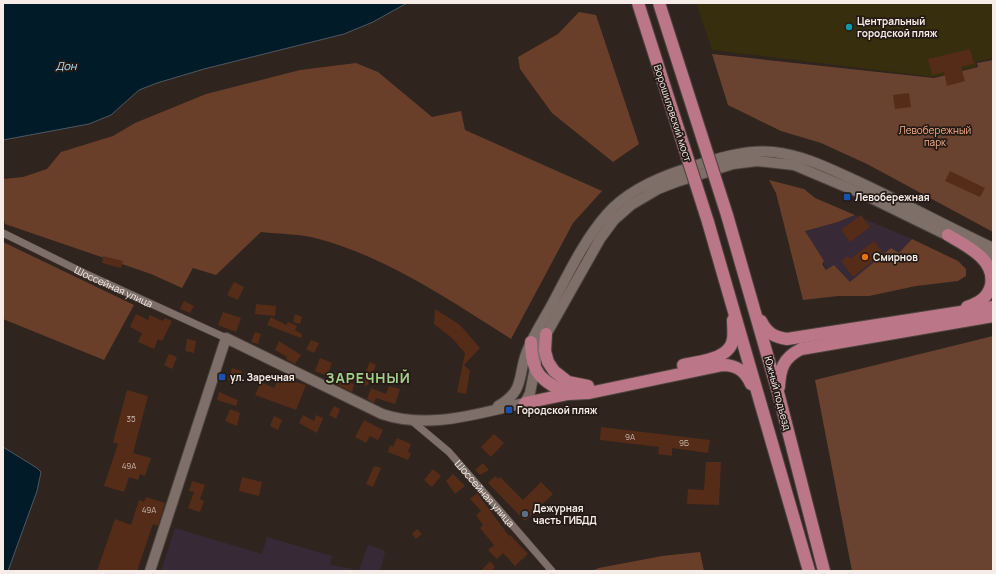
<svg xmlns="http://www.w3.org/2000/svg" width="996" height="574" viewBox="0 0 996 574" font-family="Manrope,sans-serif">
  <rect width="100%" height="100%" fill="#30241e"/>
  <g fill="#372936">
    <path d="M855 215 912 239 899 253 891 248 850 283 834 265 827 270 805 231 838 222Z"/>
    <path d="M175 528 262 554 267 537 332 556 330 565 359 570 368 545 383 550 385 553 380 571H161Z"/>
  </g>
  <g fill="#6a4330">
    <path d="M712 54 934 78 978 67 977 63 993 60V232L867 164 821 143 781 131 728 105Z"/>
    <path d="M993 336V571H852L815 380Z"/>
  </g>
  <g fill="#693f2a">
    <path d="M579 12 596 15 639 144 613 162 552 113 520 69 518 57 558 34Z"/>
    <path d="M356 63 378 72 432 117 461 111 465 130 602 191 573 223 511 339C451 301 389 258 319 239 301 234 280 234 261 232L216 275 193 268 182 288 151 274 5 224 3 216V179L23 177 47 169 61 152 113 136 135 123 206 94 300 70Z"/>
    <path d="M769 180 804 189 815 198 855 215 838 222 805 231 824 261 822 264 826 270 834 265 850 282 891 248 899 253 912 239 958 261 966 269V276L958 281 916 286 869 296H838L803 300 776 193Z"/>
    <path d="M3 242 134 305 104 360 3 319Z"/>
    <path d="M700 552 704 571H592L599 568 662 556Z"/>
  </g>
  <path fill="#362e0d" d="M696 3H993V58L976 62V67L934 77 712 50Z"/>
  <g fill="#021b28" stroke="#4b5a62">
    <path d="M3 3H407L373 22 344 34 204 69 157 83 139 90 111 115 89 124 3 140Z"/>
    <path d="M3 447 37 468 41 472 37 491 8 571H3Z"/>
  </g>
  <g fill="#552c18">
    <path d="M970 49 974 64 961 67 965 81 947 86 944 72 932 75 928 59Z"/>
    <path d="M909 93 911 107 895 109 893 95Z"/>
    <path d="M930 138 941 144 938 151 926 146Z"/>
    <path d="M950 171 985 188 980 197 945 181Z"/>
    <path d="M861 215 870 227 850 242 841 230Z"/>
    <path d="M874 241 883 253 853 277 841 261 848 256 850 259Z"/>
    <path d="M103 256 123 261 121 268 102 263Z"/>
    <path d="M234 282 244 287 238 300 227 295Z"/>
    <path d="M184 301 194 306 190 313 180 309Z"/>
    <path d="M256 304 276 306 275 316 255 314Z"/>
    <path d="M435 309 460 325 480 348 464 365 470 371 466 394 457 392 465 353 452 338 434 324Z"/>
    <path d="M223 312 241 318 236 332 218 325Z"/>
    <path d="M136 314 148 320 150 315 163 321 165 318 172 321 162 341 158 339 154 349 138 342 142 333 130 327Z"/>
    <path d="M295 314 302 317 300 324 293 322Z"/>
    <path d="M271 317 286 325 288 322 297 326 295 330 302 334 301 338 267 325Z"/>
    <path d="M255 332 261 334 258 344 251 342Z"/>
    <path d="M187 339 196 341 194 353 185 351Z"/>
    <path d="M311 340 319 343 314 353 306 349Z"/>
    <path d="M279 341 301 355 295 364 286 359 287 357 275 350Z"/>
    <path d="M169 354 177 357 172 369 164 365Z"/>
    <path d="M320 358 332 363 327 376 315 371Z"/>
    <path d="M370 362 376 365 367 386 361 383Z"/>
    <path d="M232 368 242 371 238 382 228 380Z"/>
    <path d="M332 376 354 384 352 392 330 381Z"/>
    <path d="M279 377 306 385 296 410 255 395 261 382 274 388Z"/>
    <path d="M389 386 400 389 395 404 376 398 374 403 367 399 371 388 386 394Z"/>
    <path d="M127 390 148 396 133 453 151 458 145 476 140 474 138 480 129 477 124 492 104 486 118 444 113 442Z"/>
    <path d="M219 392 238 400 236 406 217 400Z"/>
    <path d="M334 406 340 409 336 419 329 415Z"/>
    <path d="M230 409 240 413 237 426 225 421Z"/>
    <path d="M303 415 314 421 316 415 323 418 317 433 299 423Z"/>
    <path d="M274 416 282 420 278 430 270 426Z"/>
    <path d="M364 420 383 430 378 440 370 436 366 443 355 437Z"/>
    <path d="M601 427 710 440 708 453 672 448V456L658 454 659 447 600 440Z"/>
    <path d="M494 434 504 443 491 457 481 447Z"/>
    <path d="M397 438 411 444 408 452 411 453 408 460 388 452 390 445 393 447Z"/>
    <path d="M706 462H721L719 505 687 504 688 489 704 490Z"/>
    <path d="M483 463 489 470 480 475 475 470Z"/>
    <path d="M374 466 381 468 373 487 366 484Z"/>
    <path d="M433 469 441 476 432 487 424 480Z"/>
    <path d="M453 474 465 486 455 494 446 481Z"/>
    <path d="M495 476 498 479 500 477 523 500 541 482 553 494 525 521 488 483Z"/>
    <path d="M242 477 262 482 259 496 239 491Z"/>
    <path d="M192 481 205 485 200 499 204 501 200 512 188 508 194 492 189 491Z"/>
    <path d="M477 493 509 536 510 535 528 554 515 566 503 553 497 559 488 550 494 545 480 528 483 525 476 515 481 511 470 499Z"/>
    <path d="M146 497 165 503 158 526 153 524 137 571H97L115 519 131 525 139 500 144 502Z"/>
    <path d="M417 529 422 534 416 539 412 534Z"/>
    <path d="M490 561 495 567 491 571H481Z"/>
  </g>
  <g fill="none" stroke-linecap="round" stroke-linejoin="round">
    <g stroke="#4d433e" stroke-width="8">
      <g id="street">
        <path id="s1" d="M3 233 86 274 226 338"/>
        <path id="s2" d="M412 421 449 452 552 571"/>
      </g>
    </g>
    <g stroke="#4d433e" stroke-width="12">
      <g id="secondary">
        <path d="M971 246 993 256"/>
        <path d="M498 406C526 390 517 376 527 351 533 336 542 322 550 308 567 277 583 241 607 214 627 191 657 178 685 169 712 160 744 149 773 152 804 155 832 170 859 182 904 203 948 227 993 248"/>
        <path d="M150 571 226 338 382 414C430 430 478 413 525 403L530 393 539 347 600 239 614 220 631 205 658 189 676 182 733 164 757 161 794 165 865 195 955 239"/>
      </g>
    </g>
    <g stroke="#4d433e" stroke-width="14">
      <g id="primary">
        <path d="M727 215 779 396 824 571"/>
        <path d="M708 222 809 571"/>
        <path d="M948 235C966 246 996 259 991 285 988 298 978 303 967 307"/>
        <path d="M761 321C767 333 774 337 787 339L993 307"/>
        <path d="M546 334 545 351 548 362 554 371 568 382 588 386"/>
        <path d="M531 342C531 374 541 380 568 394"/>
        <path d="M683 365C699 361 730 360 733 339 734 333 733 326 733 320"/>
        <path d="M779 387C780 369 783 358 801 349L993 316"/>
        <path d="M525 403 568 394 589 393 723 365C737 365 745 371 751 384"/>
      </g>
    </g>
    <use href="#street" stroke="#7e6f69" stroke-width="7"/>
    <use href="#secondary" stroke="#7e6f69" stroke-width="10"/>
    <use href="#primary" stroke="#bb7787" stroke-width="12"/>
    <g stroke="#4d433e" stroke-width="14" stroke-linecap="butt">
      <g id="primary-bridge">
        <path d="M638 3 708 222"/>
        <path d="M659 3 727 215"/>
      </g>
    </g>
    <use href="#primary-bridge" stroke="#bb7787" stroke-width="12"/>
  </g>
  <circle fill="#0f9aa8" stroke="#261a15" stroke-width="1.5" cx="849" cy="27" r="4"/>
  <g fill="#1a4fb4" stroke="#261a15" stroke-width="1.5">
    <rect x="843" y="193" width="8" height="8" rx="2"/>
    <rect x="218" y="373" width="8" height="8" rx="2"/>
    <rect x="505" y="406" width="8" height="8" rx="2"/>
  </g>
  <circle fill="#e8710a" stroke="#261a15" stroke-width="1.5" cx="865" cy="257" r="4"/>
  <circle fill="#5c6f8a" stroke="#261a15" stroke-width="1.5" cx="525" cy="514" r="4"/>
  <g text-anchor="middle" stroke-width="3.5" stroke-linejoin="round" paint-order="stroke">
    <g font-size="8" fill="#cebdb5">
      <text x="131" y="422">35</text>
      <text x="630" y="440">9А</text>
      <text x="684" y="446">9Б</text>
      <text x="129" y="469">49А</text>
      <text x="149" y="513">49А</text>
    </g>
    <g font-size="10" font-weight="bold" fill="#f6ede9" stroke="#261a15" text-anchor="start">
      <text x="857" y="25">Центральный<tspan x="857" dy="12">городской пляж</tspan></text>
      <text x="855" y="201">Левобережная</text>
      <text x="873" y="261">Смирнов</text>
      <text x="230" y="381">ул. Заречная</text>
      <text x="517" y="414">Городской пляж</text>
      <text x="533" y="512">Дежурная<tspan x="533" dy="12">часть ГИБДД</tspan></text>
    </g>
    <g font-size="10" fill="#f6ede9" stroke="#261a15">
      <text transform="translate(673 113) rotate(72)" y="4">Ворошиловский мост</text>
      <text dy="4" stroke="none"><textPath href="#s1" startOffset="123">Шоссейная улица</textPath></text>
      <text transform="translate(778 393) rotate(75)" y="4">Южный подъезд</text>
      <text dy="4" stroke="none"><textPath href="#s2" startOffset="103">Шоссейная улица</textPath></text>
    </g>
    <g font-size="10" fill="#f9b08e" stroke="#261a15">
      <text x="935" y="134">Левобережный<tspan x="935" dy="12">парк</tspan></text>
    </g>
    <g font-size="11" font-style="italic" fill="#b4e0fa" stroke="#261a15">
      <text x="66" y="70">Дон</text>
    </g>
    <g font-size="14" font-weight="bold" letter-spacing="1" fill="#a2ce8d" stroke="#261a15">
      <text x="368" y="383">ЗАРЕЧНЫЙ</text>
    </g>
  </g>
  <rect width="996" height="574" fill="none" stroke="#f6ede9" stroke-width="8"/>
</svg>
